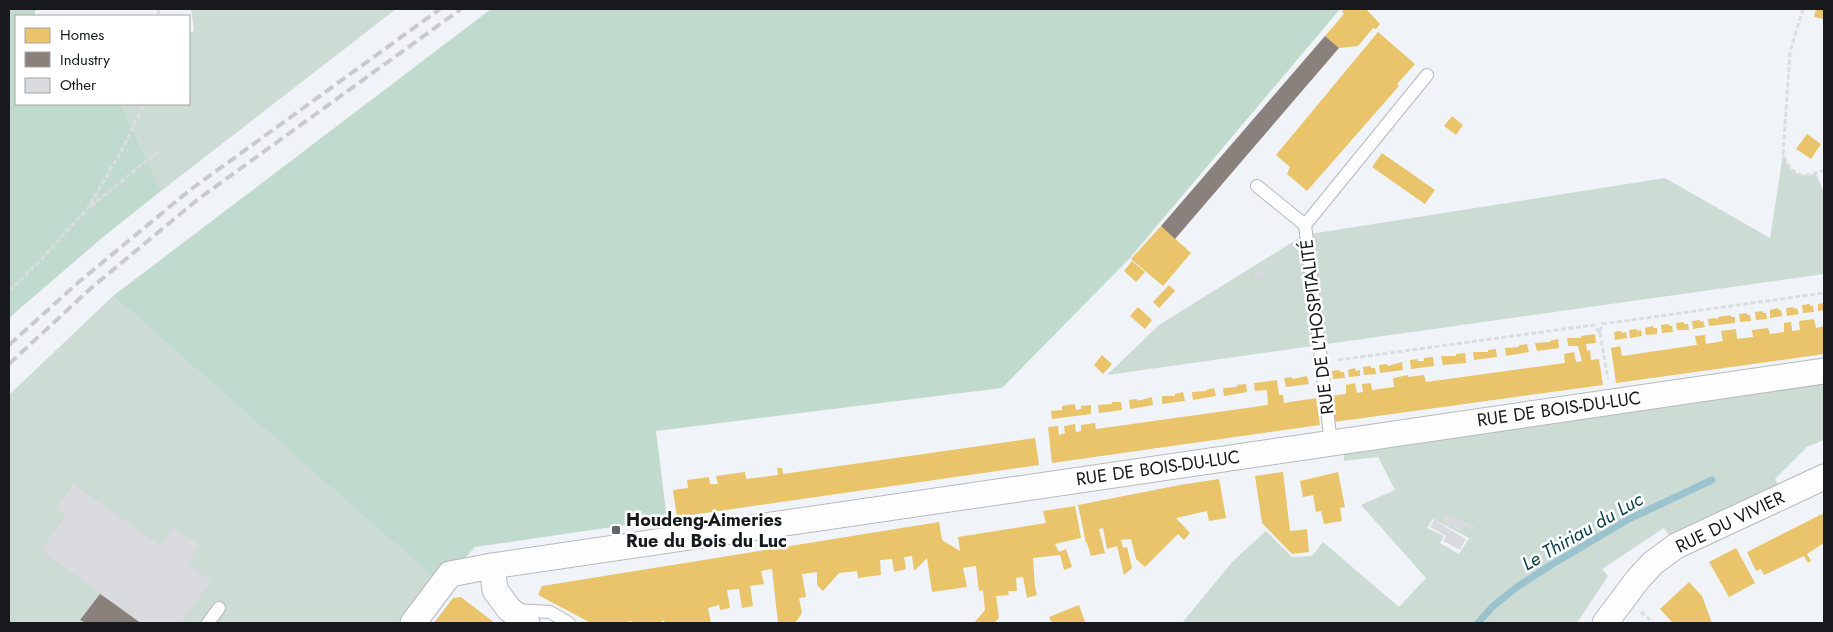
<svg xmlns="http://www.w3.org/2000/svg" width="1833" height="632" viewBox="0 0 1833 632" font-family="Jost,sans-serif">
  <rect width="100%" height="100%" fill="#f0f3f8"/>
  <g fill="#ccdcd5" fill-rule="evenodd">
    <path d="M191 9H396L161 191 121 104H189V33L194 31Z"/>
    <path d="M1783 154C1790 172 1796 178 1816 174L1824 192V274L1107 375 1159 325 1304 235 1665 178 1770 238Z"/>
    <path d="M113 296 440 581 413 623H9V395Z"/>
    <path d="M1824 371V440L1807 447 1775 479 1784 495 1676 546 1664 528 1602 569 1608 576 1577 623H1182L1233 561 1266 531 1292 557 1312 556 1323 542 1399 607 1426 578 1361 505 1395 490 1378 457 1344 461 1343 441ZM1433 519 1469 538 1459 554 1440 543 1444 536 1427 528Z"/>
  </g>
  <g fill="#c1dace">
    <path d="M9 9H36L34 16H16V104H121L161 191 103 237 9 318Z"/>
    <path d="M491 9H1340L1129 259 1002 388 656 431 667 519 475 547 442 584 113 296Z"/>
  </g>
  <g fill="#e9c46a">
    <path d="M1344 9H1366L1380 24 1376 29 1373 28 1358 46 1339 48 1325 36 1344 14 1342 12Z"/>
    <path d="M1816 9H1824V19L1814 17Z"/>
    <path d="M1378 32 1415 64 1397 84 1399 86 1307 191 1287 174 1290 167 1276 155Z"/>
    <path d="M1452 116 1463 125 1456 135 1444 126Z"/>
    <path d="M1807 134 1821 144 1811 159 1796 149Z"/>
    <path d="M1382 153 1435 190 1425 204 1372 167Z"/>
    <path d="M1161 226 1191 253 1163 286 1131 259Z"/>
    <path d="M1132 261 1145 272 1136 282 1124 271Z"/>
    <path d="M1169 285 1175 291 1159 308 1153 302Z"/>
    <path d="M1824 303V310L1818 311V304Z"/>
    <path d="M1810 304V306H1813L1814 312 1803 313 1802 305Z"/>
    <path d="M1138 307 1152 320 1145 329 1130 316Z"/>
    <path d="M1794 307V309L1797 308 1799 314 1787 316 1786 308Z"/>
    <path d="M1778 308V310H1781L1782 316 1770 318V310Z"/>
    <path d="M1763 311V313H1766L1767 319 1756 320 1755 312Z"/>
    <path d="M1747 313V315H1750L1751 321 1740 322 1739 314Z"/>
    <path d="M1731 315V317H1735V323L1709 326 1708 319 1716 318V319H1718V317Z"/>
    <path d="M1814 319 1816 328 1824 326V354L1616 383 1611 348 1620 346 1622 356 1697 345 1695 336 1705 335 1706 344 1723 341 1721 331 1736 329 1737 339 1753 337 1752 330 1768 328 1770 334 1784 332V323L1791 322 1792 331 1800 330 1799 321Z"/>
    <path d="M1700 320V322L1703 321 1705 327 1693 329 1692 321Z"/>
    <path d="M1684 322V324H1688L1689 330H1677L1676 323Z"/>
    <path d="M1669 324V326H1672L1673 332 1662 333 1661 325Z"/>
    <path d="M1653 326V328H1657V334L1646 335 1645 328Z"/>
    <path d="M1637 329V331L1641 330 1642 336 1630 338 1629 330Z"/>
    <path d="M1621 331 1622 333 1626 332 1627 338 1615 340 1614 332Z"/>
    <path d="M1595 334 1596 343 1586 344 1587 351 1590 350 1591 360 1599 359 1603 385 1334 422 1330 396 1346 394V385L1355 383 1357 393 1363 392 1362 384 1371 383 1372 390 1394 387 1393 378 1408 375V377L1424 375 1426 382 1565 363 1564 354 1574 352 1576 362 1582 361 1578 346H1568L1567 338H1581V336Z"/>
    <path d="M1558 339 1559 348 1537 351 1535 343 1550 342V341Z"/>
    <path d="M1527 344 1529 352 1506 356 1505 348 1519 347V345Z"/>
    <path d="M1496 349 1497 357 1474 360 1473 352H1488V350Z"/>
    <path d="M1465 353 1466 363 1443 365 1441 356H1456V354Z"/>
    <path d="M1102 355 1112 364 1103 374 1094 365Z"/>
    <path d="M1433 357 1434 366 1411 369 1410 360 1417 359 1418 361H1424V358Z"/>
    <path d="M1402 362 1403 370 1380 373 1379 365 1387 364 1388 366Z"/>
    <path d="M1371 366V368H1375L1376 374 1364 375 1363 367Z"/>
    <path d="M1355 368 1356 371 1360 370V376L1349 377 1348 370Z"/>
    <path d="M1339 370 1340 372H1344L1345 378 1333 379 1332 371Z"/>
    <path d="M1307 376 1309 384 1286 387 1284 378 1292 377 1293 379Z"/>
    <path d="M1277 380 1279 395H1283L1284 403 1316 398 1320 425 1052 463 1048 427 1058 426 1059 435 1065 433 1064 426 1075 424 1076 432 1081 431V425L1095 423 1096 429 1268 405 1267 390 1255 391 1254 383Z"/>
    <path d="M1246 384 1247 392 1224 396 1223 388 1237 387V385Z"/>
    <path d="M1214 388 1216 396 1193 400 1192 392 1206 391V390Z"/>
    <path d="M1183 392 1185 401 1162 404V396H1175V394Z"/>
    <path d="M1152 397 1153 405 1130 409 1129 400 1137 399V401Z"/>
    <path d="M1112 402H1121L1122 410 1099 413 1098 405 1112 404Z"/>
    <path d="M1075 404 1076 410 1081 409V406L1091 405V414L1052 419 1051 411 1062 410V406Z"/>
    <path d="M1035 438 1039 465 677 517 673 490 688 488 687 480 709 477 710 484H718L716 476 745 472 746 479 778 475 777 468H782L783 474Z"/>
    <path d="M1283 472 1290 531 1307 529 1309 552 1292 554 1262 523 1255 476Z"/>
    <path d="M1338 472 1345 507 1340 508 1342 521 1324 524 1321 511 1316 512 1313 495 1303 497 1300 481Z"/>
    <path d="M1219 479 1226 518 1209 521 1207 511 1176 518 1190 533 1184 540 1178 534 1145 567 1136 559 1131 539 1121 540 1123 548 1127 547 1132 568 1124 575 1117 546 1107 549 1103 528 1099 529 1105 553 1091 556 1087 543H1086L1078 505 1180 485Z"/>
    <path d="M1075 506 1081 538 1055 544 1059 552 1066 549 1072 567 1064 570 1060 555 1033 558 1035 587 1037 595 1027 598 1023 577 1016 578 1017 591H1008L1009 595 996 596 999 618 994 623H974L985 610 983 590 979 591 976 566 963 568 967 587 932 592 927 558 914 571 912 556 904 557 906 569 894 572 892 559 880 560 881 575 858 578 857 571 839 573 823 591 817 585V572L802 574 806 597 799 598 802 613 795 623H778L772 569 761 571 764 584 750 586 753 606 742 608 739 589 727 590 730 608 720 610 719 605 708 608 711 623H665L664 620 659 623H633L632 621 619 623H591L538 595 542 586 939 522 942 540 960 551 958 537 1046 523 1043 511Z"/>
    <path d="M1822 514 1824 517V543L1807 554 1811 561 1808 563 1804 556 1764 575 1761 569 1756 571 1747 552Z"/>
    <path d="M1736 548 1755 583 1729 597 1709 562Z"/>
    <path d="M1689 582 1702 596 1712 623H1673L1660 609Z"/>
    <path d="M461 597 470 604 495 623H434L453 598Z"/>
    <path d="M1079 605 1085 622 1052 623 1049 617Z"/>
  </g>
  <g fill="#8a817c">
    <path d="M1325 36 1339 48 1175 239 1161 226Z"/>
    <path d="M100 594 106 598 141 623H86L80 620Z"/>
  </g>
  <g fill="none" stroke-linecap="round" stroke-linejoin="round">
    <path stroke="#9bc3cd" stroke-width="7" d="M1478 623 1493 606 1517 587 1551 565 1629 519 1712 480"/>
  </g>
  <g fill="#d9dbdf">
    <path d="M1264 271V276L1255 278V272Z"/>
    <path d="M73 484 161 546 174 527 200 545 187 564 211 581 181 623H141L41 550 66 515 56 508Z"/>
    <path d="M1446 514 1475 526 1473 530 1462 526 1460 530 1443 523Z"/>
    <path d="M1434 520 1466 539 1460 550 1443 541 1446 536 1430 527Z"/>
  </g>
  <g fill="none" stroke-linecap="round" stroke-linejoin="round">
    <g stroke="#b7b9bd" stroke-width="14">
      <g id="lane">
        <path d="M1257 186 1305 225"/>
        <path d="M1331 443 1305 225 1427 75"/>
        <path d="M515 610 550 612 569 623"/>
        <path d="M208 623 219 608"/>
      </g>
    </g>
    <g stroke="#b7b9bd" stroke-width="27">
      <g id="street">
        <path d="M492 566 495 590 509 609 527 623"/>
        <path d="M413 623 450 574 492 566 1824 371"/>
        <path d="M1605 623 1638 579 1653 563 1676 546 1824 477"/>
      </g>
    </g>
    <g stroke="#dcddde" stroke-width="3" stroke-dasharray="5 2.5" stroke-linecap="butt">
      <path d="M158 9 159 16"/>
      <path d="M1803 9 1790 52 1783 154C1792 177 1803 179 1824 170"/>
      <path d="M91 206 160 150"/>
      <path d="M9 291 37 264 88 208 123 148 144 104"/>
      <path d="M1600 333 1608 379"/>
      <path d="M1338 360 1594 325 1600 333 1602 324 1824 293"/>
      <path d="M1641 612 1654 623"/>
    </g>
    <use href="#lane" stroke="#fdfdfe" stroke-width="12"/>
    <use href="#street" stroke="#fdfdfe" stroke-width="25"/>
    <g stroke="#c9cacc" stroke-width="4" stroke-dasharray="10 5" stroke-linecap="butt">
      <path d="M9 345 80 281 190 190 440 9"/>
      <path d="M9 364 90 289 197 200 461 9"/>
    </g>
  </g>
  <rect fill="#64656a" stroke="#fff" stroke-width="2" x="611" y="525" width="10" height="10" rx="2.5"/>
  <g text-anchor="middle" stroke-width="5" stroke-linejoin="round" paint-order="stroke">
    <g font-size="18" fill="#18191d" stroke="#fff">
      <text transform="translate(1317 327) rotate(-97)" y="6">RUE DE L'HOSPITALITÉ</text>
      <text transform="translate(1559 409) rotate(-8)" y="6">RUE DE BOIS-DU-LUC</text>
      <text transform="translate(1158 468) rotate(-8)" y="6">RUE DE BOIS-DU-LUC</text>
      <text transform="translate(1730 522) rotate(-26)" y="6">RUE DU VIVIER</text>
    </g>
    <g font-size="18" font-weight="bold" fill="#18191d" stroke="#fff" text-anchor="start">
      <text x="626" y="526">Houdeng-Aimeries<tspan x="626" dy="21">Rue du Bois du Luc</tspan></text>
    </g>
    <g font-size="19" font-style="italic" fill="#063c45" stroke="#fff">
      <text transform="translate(1582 531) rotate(-30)" y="7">Le Thiriau du Luc</text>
    </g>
  </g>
  <rect width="1833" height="632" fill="none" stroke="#18191d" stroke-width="20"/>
  <rect x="15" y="15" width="175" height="90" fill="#ffffff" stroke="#a3a3a5"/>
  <rect x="25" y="28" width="25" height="15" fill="#e9c46a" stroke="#a3a3a5"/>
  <text x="60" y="40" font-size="15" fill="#18191d">Homes</text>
  <rect x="25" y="52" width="25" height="15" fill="#8a817c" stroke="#a3a3a5"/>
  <text x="60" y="65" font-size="15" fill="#18191d">Industry</text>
  <rect x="25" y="78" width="25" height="15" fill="#d9dbdf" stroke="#a3a3a5"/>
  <text x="60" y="90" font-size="15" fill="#18191d">Other</text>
</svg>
